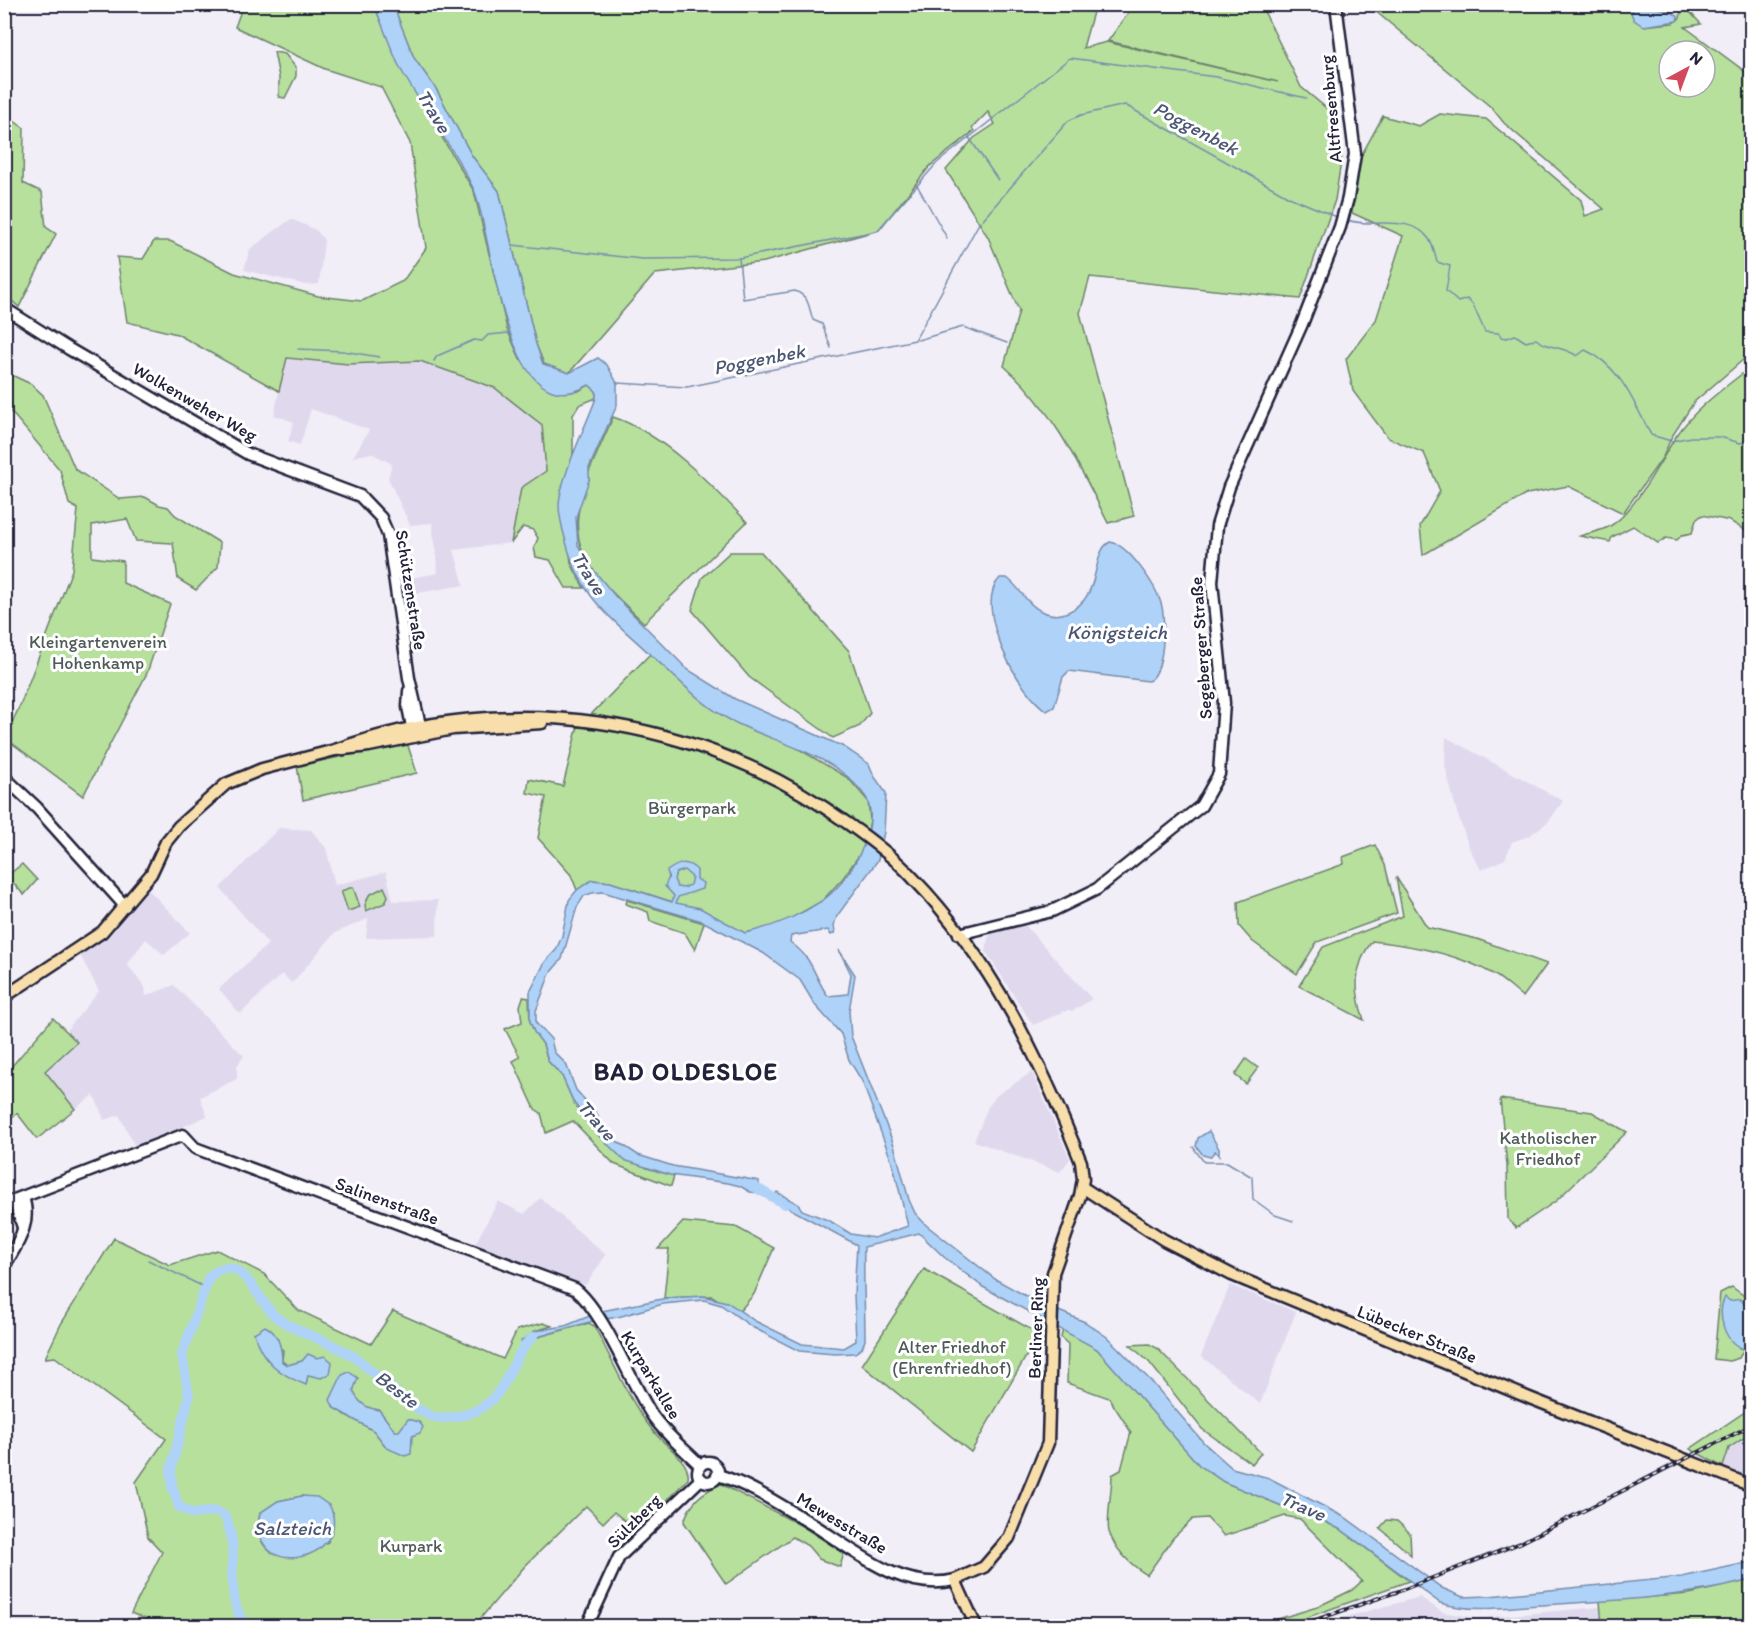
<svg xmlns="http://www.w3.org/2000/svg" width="1756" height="1631" viewBox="0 0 1756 1631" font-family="Itim,sans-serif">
  <rect width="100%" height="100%" fill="#f1eef7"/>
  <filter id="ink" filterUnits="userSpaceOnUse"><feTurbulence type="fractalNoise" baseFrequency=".0167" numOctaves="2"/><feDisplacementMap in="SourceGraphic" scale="12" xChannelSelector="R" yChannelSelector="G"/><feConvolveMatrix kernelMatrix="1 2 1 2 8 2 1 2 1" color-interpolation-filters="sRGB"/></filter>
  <g filter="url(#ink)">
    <g fill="#e0d9ee">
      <path d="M291 219 316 230 324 240 319 284 306 285 244 270 250 249Z"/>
      <path d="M286 358 348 364 420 361 495 388 542 425 546 471 521 488 511 543 454 550 464 585 407 595 405 579 438 573 432 523 410 525 388 478 392 464 371 453 353 457 369 430 311 409 300 445 288 441 294 422 274 415Z"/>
      <path d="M1446 737 1563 801 1549 821 1529 836 1512 842 1505 859 1481 870 1470 850 1457 813 1445 766Z"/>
      <path d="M279 828 311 830 326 848 335 885 386 872 393 901 438 900 437 936 366 938 368 919 335 933 292 983 282 974 240 1014 219 989 268 944 220 888Z"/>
      <path d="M146 887 190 933 164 955 146 939 127 964 145 987 146 996 174 985 244 1056 237 1066V1079L200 1097 207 1116 136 1148 119 1115 104 1120 94 1095 75 1109 45 1071 77 1043 67 1030 99 991 80 955 116 928Z"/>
      <path d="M1023 923 1092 999 1073 1011 1068 1010 1033 1025 986 952 988 938 991 933Z"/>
      <path d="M1032 1072 1070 1159 1060 1172 974 1141 988 1107 997 1095Z"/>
      <path d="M540 1198 606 1255 586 1285 475 1244 498 1201 524 1214Z"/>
      <path d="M1230 1285 1296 1312 1260 1404 1201 1356Z"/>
      <path d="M1751 1433V1478L1723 1469 1729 1448Z"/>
      <path d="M1420 1597 1442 1612 1477 1618 1600 1607 1602 1626H1312Z"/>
    </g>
    <g fill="#b7e09d" stroke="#6c816c" stroke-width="1.5" fill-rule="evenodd">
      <path d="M243 5H374L400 67 474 191 507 329 520 359 577 392 589 385 596 391V398L579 405 573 415V456L563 486 571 563 584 588H566L550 560 536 557 534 548 538 538 533 530 523 527 511 543 521 488 546 471 542 425 495 388 420 361 348 364 287 358 279 391 177 334 127 322 117 257 143 259 154 241H170L234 273 318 296 362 301 403 281 426 248 410 143 381 87 325 69 235 27Z"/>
      <path d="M393 5H1095L1083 48 1107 42 1278 82 1108 41 1134 5H1261L1301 87 1337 117 1342 155 1335 200 1300 299 1090 277 1080 313 1134 516 1108 523C1080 467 1052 407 1004 366L1019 311 988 237 946 170 974 138 995 124 988 112 972 128 974 131 930 166 879 230 764 262 655 274 569 373 544 364 536 344 499 191 472 156 436 89 414 58Z"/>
      <path d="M1368 5H1661V10L1643 5V26L1673 23 1680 18 1681 13 1676 5H1687L1689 11 1701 24 1685 27 1751 76V353L1694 402 1671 438 1663 457 1623 513 1568 486 1527 494 1423 555 1420 526 1440 491 1424 453 1388 438 1353 391 1346 359 1376 320 1403 236 1352 213 1361 156 1383 116 1419 126 1440 114 1486 119 1581 200 1585 216 1604 209 1504 123 1492 108ZM1669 51H1705V87H1669Z"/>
      <path d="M274 52 285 54 296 68V76L285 98 279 97V77Z"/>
      <path d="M5 115 24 128 23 183 42 192 46 227 56 234 19 307 5 295Z"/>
      <path d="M1751 367V534L1730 521 1702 515 1696 520 1692 533 1682 535 1677 540 1666 538 1658 543 1633 526 1612 537 1610 542 1580 536C1589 533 1602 531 1610 526 1633 514 1661 460 1675 438 1694 409 1724 388 1751 367Z"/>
      <path d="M5 372 31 384 43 395 75 469 120 499 145 497 159 505 168 507 175 515 220 543 218 567 196 590 178 579 173 543 136 541 127 519 92 525V557L123 561V583L170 604 147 673 83 796 5 738 21 703 72 570 78 509 69 504 60 470 12 413 5 408Z"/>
      <path d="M613 417C662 433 711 484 747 522L644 623C598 579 556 547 589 480L588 474Z"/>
      <path d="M730 552H761L849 651 870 713 860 726 833 738 749 677 692 610 702 578Z"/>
      <path d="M650 654 673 675 848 778 868 801 870 820 865 847 843 878 822 901 776 927 745 933 676 903 610 882 592 880 577 890 571 875 538 838 546 797 527 793 529 779 563 786 577 729Z"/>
      <path d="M407 743 417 773 303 800 297 766Z"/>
      <path d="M1375 845 1385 865 1397 913 1317 942 1297 974 1252 941 1239 926 1238 902 1344 864 1343 857Z"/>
      <path d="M22 864 37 880 24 895 7 876Z"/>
      <path d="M1396 877 1427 927 1477 939 1547 964 1523 997C1513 990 1504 980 1493 974 1458 954 1411 945 1372 941 1353 967 1354 990 1364 1020L1299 986 1323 947 1403 916Z"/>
      <path d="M353 887 360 907 348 911 341 891Z"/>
      <path d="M384 887 388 896 385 903 366 911 365 905 369 895Z"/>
      <path d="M627 900 704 923 695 950 685 933 650 921 648 912 626 904Z"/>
      <path d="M523 997 529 998 530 1021 534 1032 543 1044 548 1061 562 1076 574 1103 601 1138 647 1168 674 1176 671 1186 614 1164 573 1121 546 1133 541 1113 535 1109 513 1061 520 1057 505 1029 522 1022 520 1006Z"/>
      <path d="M53 1018 77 1042 45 1071 75 1109 37 1139 17 1113 5 1123V1074Z"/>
      <path d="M1246 1059 1258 1068 1246 1084 1235 1075Z"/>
      <path d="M1500 1099 1592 1112 1627 1132 1556 1201 1516 1228 1508 1219 1507 1165Z"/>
      <path d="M683 1222 736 1227 774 1248 754 1294 738 1313 712 1296 664 1298 669 1249H658Z"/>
      <path d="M114 1238 170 1265 217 1250 264 1274 298 1310 371 1344 393 1311 503 1359 517 1330 543 1323 552 1326 535 1331 522 1346 534 1338 589 1323 594 1326C612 1359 630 1404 654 1432 665 1446 691 1461 688 1479L636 1530 614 1512 603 1523 586 1506 525 1566 474 1626H163L131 1613 162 1552 148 1537 136 1482 166 1439 55 1357 45 1358 61 1324ZM254 1333 283 1350 282 1361 288 1365 302 1361 315 1374 308 1375 306 1384 266 1359ZM357 1378 353 1391C359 1403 365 1408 379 1410L395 1432H398L387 1448 374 1431 334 1408ZM302 1496 333 1513 328 1542C308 1549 278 1567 264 1545 257 1535 258 1524 260 1513L278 1501Z"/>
      <path d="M924 1269 1039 1334 971 1452 862 1365Z"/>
      <path d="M1732 1287 1751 1301V1311L1742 1304 1739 1348 1744 1349 1739 1358 1729 1361 1714 1359 1720 1293Z"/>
      <path d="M1063 1328 1097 1349 1199 1465 1224 1482 1287 1508 1312 1515 1343 1531 1409 1581 1283 1626H1255L1317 1607 1352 1590 1362 1581 1300 1519 1285 1516 1224 1536 1207 1518 1193 1519 1173 1538 1147 1575C1131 1565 1116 1551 1109 1532 1106 1522 1112 1489 1112 1475L1121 1470 1131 1432 1109 1398 1067 1383 1068 1344 1061 1338Z"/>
      <path d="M1149 1344 1157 1348 1261 1453 1252 1464 1202 1429 1149 1362 1130 1345Z"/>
      <path d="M1751 1379V1433L1729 1448 1723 1467 1690 1449 1749 1409 1743 1400Z"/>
      <path d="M721 1484 802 1526 844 1553 840 1567 819 1559 808 1546 793 1537 726 1584 684 1522C690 1502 702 1492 721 1484Z"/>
      <path d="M1387 1520 1397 1521 1410 1533 1411 1555 1380 1528Z"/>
      <path d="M1751 1580V1626H1602L1600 1601 1689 1594Z"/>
    </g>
    <g fill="#afd3f8" stroke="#778cac" stroke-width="1.5" fill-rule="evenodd">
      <path d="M374 5H393L414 58 436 89 472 156 499 191 536 344 543 364 569 373 598 358 607 365 617 383V405L589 468V480L576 517 578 545 592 568 615 596 687 669 735 699 844 747 869 764 874 776 886 793 884 832 878 860 837 916 834 925 835 933 831 935 828 930 791 936 790 942C815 960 812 974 828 996L848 994 851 974 839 950 855 975 849 1011 851 1036 894 1145 909 1200 915 1213 926 1225 995 1279 1035 1301 1085 1322 1107 1337 1151 1381 1204 1443 1232 1468 1269 1478 1346 1518 1442 1588 1463 1597 1489 1596 1682 1577 1751 1562V1580C1683 1598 1612 1601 1541 1605 1506 1607 1474 1613 1440 1603L1343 1531 1312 1515 1287 1508 1224 1482 1199 1465 1097 1349 983 1287 944 1257 919 1233 864 1247C863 1278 865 1308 865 1340L862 1348 855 1353 835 1354 799 1351 752 1327 721 1305 704 1300 663 1304 618 1317 593 1321 534 1338 522 1347 521 1341 535 1331 565 1326 602 1311 667 1298 703 1296 727 1302 755 1321 802 1344 844 1348 856 1341 854 1294 857 1245 772 1199 777 1192 798 1204 802 1210 830 1221 851 1234 874 1238 908 1226 893 1165 862 1081 849 1060 841 1034 815 1005 800 980 763 953 702 921 603 892 592 893 584 896 577 907 562 959 550 973 536 1011V1023L551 1039 554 1052 566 1064 576 1090 595 1111 609 1136 638 1155 673 1166 759 1181V1186L763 1190 761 1193 750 1192 740 1186 728 1183 670 1175 624 1160 601 1138 574 1103 562 1076 548 1061 543 1044 534 1032 530 1021V992L545 962 556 950 562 936 569 900 577 890 592 880 610 882 672 902 674 896 665 886 669 877 667 871C680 862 686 860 697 870V879L703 883 702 889 678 897 676 903 700 908 745 933C772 927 796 918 820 902 846 886 879 833 868 802 866 794 854 783 848 777 814 749 768 740 730 720 699 703 676 677 650 654 614 620 582 599 568 549 564 534 559 520 559 505 560 478 586 426 596 398V391L589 385C503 435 493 232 474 190 454 147 423 109 400 68 390 48 383 25 374 5ZM684 870 692 877 690 885 684 888 677 887 674 879 676 873Z"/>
      <path d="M1643 5 1668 10 1678 16 1677 21 1643 26 1634 20 1631 13 1634 8Z"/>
      <path d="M1110 542C1128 544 1156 586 1161 603 1166 618 1165 675 1148 681L1069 671 1063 677 1054 707 1047 711C1020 695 971 607 1000 578H1007C1020 587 1025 603 1041 611 1049 615 1059 616 1068 612 1103 598 1090 552 1110 542Z"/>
      <path d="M1209 1131 1219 1149V1156L1215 1151 1210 1157 1203 1155 1196 1146 1198 1138Z"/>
      <path d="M1725 1297 1730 1301 1740 1299 1751 1311V1343L1744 1349C1724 1343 1716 1314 1725 1297Z"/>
      <path d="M265 1326C279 1333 282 1347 282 1362L288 1365 302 1361 308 1354 317 1358 325 1356 332 1362 330 1374 321 1378 308 1375 306 1385C281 1375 261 1361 254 1333Z"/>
      <path d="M349 1372 358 1378 353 1391C359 1403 365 1408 379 1410L395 1431H399L408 1419 419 1422 423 1427 420 1433 412 1436 411 1454 405 1456 387 1448 374 1431 334 1408 330 1400 342 1375Z"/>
      <path d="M302 1496 317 1497 330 1506C354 1562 246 1584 260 1513L278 1501Z"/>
    </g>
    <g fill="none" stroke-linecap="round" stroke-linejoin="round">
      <g stroke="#778cac" stroke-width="1.5">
        <path d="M968 136 998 180"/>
        <path d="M917 185 947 238"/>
        <path d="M1347 220C1372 229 1411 213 1429 239 1433 245 1435 255 1437 262L1450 266 1446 291 1458 302 1467 299 1473 305 1485 332 1499 333 1501 337 1507 338 1515 335 1526 342 1536 339C1550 350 1561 345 1577 356L1585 350C1620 365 1634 403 1651 435L1671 441 1691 437H1720L1740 443 1752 440"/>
        <path d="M512 245 642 259 739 258 877 231 937 163 1070 58 1216 77 1306 98"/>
        <path d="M739 258 743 299 795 291C810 297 808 306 813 320L822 324 831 348"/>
        <path d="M918 340 963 327 1007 343"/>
        <path d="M298 349 343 351 379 357"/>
        <path d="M434 361 437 356 474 340 482 341 488 335 510 333"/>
        <path d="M617 383 687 387 915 340 978 225 1068 121 1081 115 1125 105 1289 197 1337 217"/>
        <path d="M1193 1147 1204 1162H1227L1252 1177 1253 1199 1275 1215 1293 1221"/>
        <path d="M148 1260 204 1287"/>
      </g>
      <g stroke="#afd3f8" stroke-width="10">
        <path d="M751 1185 785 1204"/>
        <path d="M246 1626C220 1589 243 1555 225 1516L216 1511 193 1514 179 1507 172 1486 171 1470 189 1397 182 1355 209 1277C240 1246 258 1302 276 1317 300 1335 333 1341 357 1359 375 1373 415 1412 434 1417 447 1420 468 1415 479 1409 509 1393 510 1357 533 1337"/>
      </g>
      <g stroke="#22223b" stroke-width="15">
        <g id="secondary">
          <path d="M4 308 69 349 248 454 360 496 381 518 388 535 409 678 422 734"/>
          <path d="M409 691 408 707 414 736"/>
          <path d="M4 777 37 808 125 906"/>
          <path d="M959 934 1052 911 1097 889 1201 806 1219 774 1224 703 1212 582 1217 526 1229 487 1302 324 1340 227 1348 198 1355 154 1336 4"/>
          <path d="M14 1201 23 1227"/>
          <path d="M4 1204 183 1135 195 1148 575 1289C604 1312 630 1381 652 1415 665 1434 684 1449 700 1465"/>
          <path d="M4 1266C17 1246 32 1222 23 1198"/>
          <circle cx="708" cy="1472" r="10"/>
          <path d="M718 1475C751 1485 782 1506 812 1524 854 1550 902 1593 955 1580"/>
          <path d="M587 1626 619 1557 701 1479"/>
        </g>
      </g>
      <g stroke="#22223b" stroke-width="15">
        <g id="primary">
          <path d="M335 750C505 687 700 716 847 823 870 839 894 857 913 878 991 959 1040 1059 1081 1162L1083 1179 1080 1196 1053 1273 1048 1443 1009 1538 984 1567 955 1580 976 1626"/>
          <path d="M4 997 102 932 151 874 166 842 179 826 226 784 262 769 335 750 369 746 453 729 542 723"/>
          <path d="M1082 1187 1164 1240 1232 1275 1532 1399 1752 1486"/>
        </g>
      </g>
      <use href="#secondary" stroke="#fff" stroke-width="10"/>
      <use href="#primary" stroke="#f8deab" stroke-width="10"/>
      <g stroke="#22223b" stroke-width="4">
        <path id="rail" d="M1298 1626 1402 1590 1520 1543 1752 1425"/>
      </g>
      <use href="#rail" stroke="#fff" stroke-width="1.5" stroke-dasharray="4.5" stroke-linecap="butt"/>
    </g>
  </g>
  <g text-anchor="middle" stroke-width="6" stroke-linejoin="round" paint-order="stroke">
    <g font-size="18" fill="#22223b" stroke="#fff">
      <text transform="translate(1331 109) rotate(-95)" y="6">Altfresenburg</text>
      <text transform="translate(195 402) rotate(30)" y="6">Wolkenweher Weg</text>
      <text transform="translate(411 590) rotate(81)" y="6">Schützenstraße</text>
      <text transform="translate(1201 648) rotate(-94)" y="6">Segeberger Straße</text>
      <text transform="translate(387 1201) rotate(20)" y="6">Salinenstraße</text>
      <text transform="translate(1036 1328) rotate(-88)" y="6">Berliner Ring</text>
      <text transform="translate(1417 1334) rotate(22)" y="6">Lübecker Straße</text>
      <text transform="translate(651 1375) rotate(59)" y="6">Kurparkallee</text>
      <text transform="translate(634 1521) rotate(-45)" y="6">Sülzberg</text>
      <text transform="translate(842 1523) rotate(31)" y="6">Mewesstraße</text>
    </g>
    <g font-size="18" fill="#4f5b58" stroke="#fff">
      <text x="98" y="648">Kleingartenverein<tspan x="98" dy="21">Hohenkamp</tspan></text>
      <text x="692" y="814">Bürgerpark</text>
      <text x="1548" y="1144">Katholischer<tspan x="1548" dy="21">Friedhof</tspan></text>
      <text x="952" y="1353">Alter Friedhof<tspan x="952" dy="21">(Ehrenfriedhof)</tspan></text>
      <text x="411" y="1552">Kurpark</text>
    </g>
    <g font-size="20" font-style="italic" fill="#4c5774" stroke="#fff">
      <text transform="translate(434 111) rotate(59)" y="7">Trave</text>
      <text transform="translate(1196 128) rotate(28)" y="7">Poggenbek</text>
      <text transform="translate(759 359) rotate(-11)" y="7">Poggenbek</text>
      <text transform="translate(589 573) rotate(58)" y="7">Trave</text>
      <text x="1117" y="639">Königsteich</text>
      <text transform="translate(597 1120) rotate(49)" y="7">Trave</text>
      <text transform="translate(397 1389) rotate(37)" y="7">Beste</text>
      <text transform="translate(1303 1506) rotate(23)" y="7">Trave</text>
      <text x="292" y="1535">Salzteich</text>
    </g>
    <g font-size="24" font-weight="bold" letter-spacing="1.5" fill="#22223b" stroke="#fff">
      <text x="686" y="1080">BAD OLDESLOE</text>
    </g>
  </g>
  <rect width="1756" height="1631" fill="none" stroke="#fff" stroke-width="24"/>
  <rect x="12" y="12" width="1732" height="1607" fill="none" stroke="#22223b" stroke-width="2" filter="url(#ink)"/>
  <g transform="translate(1687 69) rotate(41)"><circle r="28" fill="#ffffff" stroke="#a7a7b1" stroke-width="1.5"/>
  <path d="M0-4.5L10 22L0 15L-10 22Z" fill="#d1495b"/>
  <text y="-9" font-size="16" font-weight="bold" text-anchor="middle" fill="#22223b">N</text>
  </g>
</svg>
